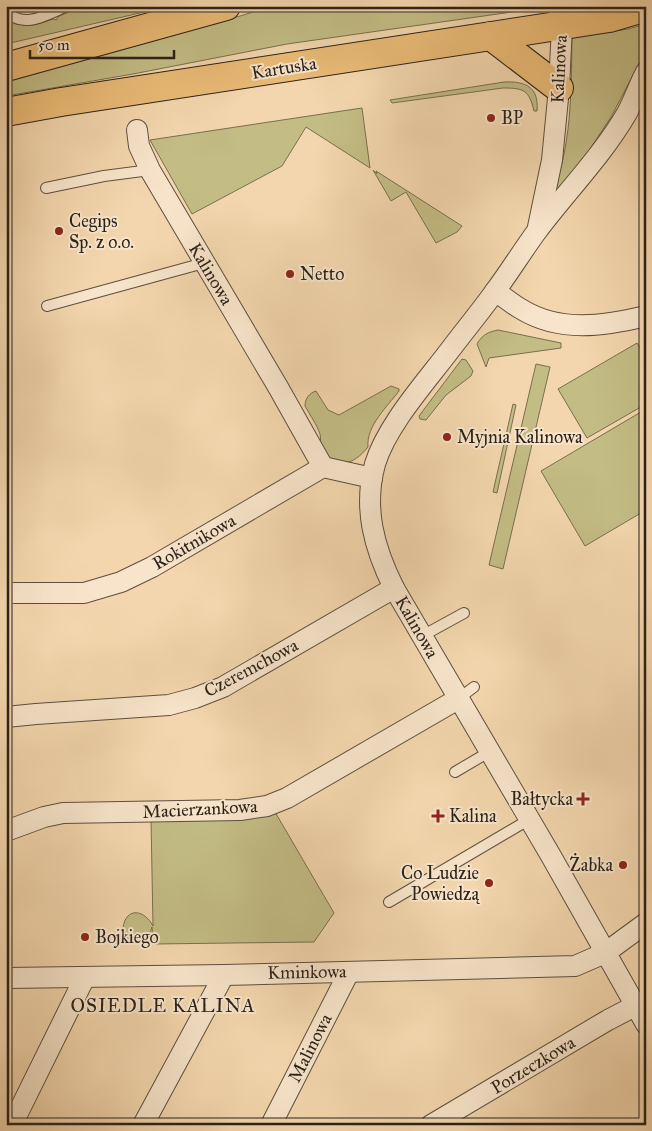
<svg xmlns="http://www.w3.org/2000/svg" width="652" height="1131" viewBox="0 0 652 1131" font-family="'IM FELL Great Primer',serif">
  <rect width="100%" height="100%" fill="#f3d6ad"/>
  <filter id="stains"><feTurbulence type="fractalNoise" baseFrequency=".004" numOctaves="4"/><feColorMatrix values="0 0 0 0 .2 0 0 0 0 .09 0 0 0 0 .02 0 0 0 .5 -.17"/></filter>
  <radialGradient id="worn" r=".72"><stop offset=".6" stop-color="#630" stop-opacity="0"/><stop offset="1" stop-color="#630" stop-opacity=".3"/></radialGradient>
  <g fill="#c3bc85" stroke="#776f50">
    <path d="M84 6H170L6 44V16C24 30 33 26 53 19L56 20 59 16Z"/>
    <path d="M272 6H554L287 44 133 74 6 96V82L224 21Z"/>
    <path d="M646 24V44L641 60 611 117 555 202 551 199C572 144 571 96 572 38L628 29Z"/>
    <path d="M504 82C526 81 539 87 537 111H534C529 90 524 88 503 88L392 103 390 100Z"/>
    <path d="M362 108 370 168 306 127 282 166 192 214 150 140Z"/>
    <path d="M373 170 377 174 376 171 462 226 457 232 436 243 406 192 391 201Z"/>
    <path d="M498 330 561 343V348L489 358 486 367 477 344C482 335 488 332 498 330Z"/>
    <path d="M637 343 646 358V404L587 438 558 389Z"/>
    <path d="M462 359 466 360 473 371 471 376 446 395 426 420 420 419 419 416Z"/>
    <path d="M536 364 550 367 503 569 489 565Z"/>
    <path d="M391 386 399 389V391C387 407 366 426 368 447 353 466 334 471 321 446 320 442 321 438 320 434 317 425 310 415 305 406 305 399 309 393 316 391L328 410 339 415Z"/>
    <path d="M513 404 516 405 497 493 493 492Z"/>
    <path d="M646 409V510L585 546 541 471Z"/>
    <path d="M275 812 334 913 314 942 153 944 152 927C149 939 140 945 128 938L123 928C126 906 145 910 153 926L151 819Z"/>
  </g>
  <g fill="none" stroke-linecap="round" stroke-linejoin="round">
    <g stroke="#5d4f3f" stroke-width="12">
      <g id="service">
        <path d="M6 10C22 31 48 14 67 6"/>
        <path d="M46 188 104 176 150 170"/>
        <path d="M47 306 204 263"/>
        <path d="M422 636 464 613"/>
        <path d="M458 699 474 687"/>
        <path d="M455 772 489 752"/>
        <path d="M389 902 530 819"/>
      </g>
    </g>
    <g stroke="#5d4f3f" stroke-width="22">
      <g id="minor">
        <path d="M646 72C639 85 634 100 627 113 602 156 567 191 537 231 523 250 510 271 496 290 481 311 465 330 450 350 425 383 387 425 375 464 363 508 374 548 394 588L551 856 646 1024"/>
        <path d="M137 130 139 146 150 170 278 387 323 467"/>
        <path d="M538 227 552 160 559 88 562 25"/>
        <path d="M495 291C504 297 512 304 521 309 560 333 604 326 646 316"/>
        <path d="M6 593H84L121 582 152 567 323 467 372 478"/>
        <path d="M6 717 36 714 169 705 195 698 223 687 394 588"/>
        <path d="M6 831 44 817 63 813 240 810 267 806 287 798 458 699"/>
        <path d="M6 978 224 975 575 966 605 953 646 923"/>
        <path d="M12 1125 85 977"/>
        <path d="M143 1125 224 975"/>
        <path d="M271 1125 349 972"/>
        <path d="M431 1125 608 1020 635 1006"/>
      </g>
    </g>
    <g stroke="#5d4f3f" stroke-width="28">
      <path id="tertiary" d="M562 25V6"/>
    </g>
    <g stroke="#2b221a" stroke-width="30">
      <g id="primary">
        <path d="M491 36 559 88"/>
        <path d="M6 67 226 6"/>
        <path d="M6 112 61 102 609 18 646 7"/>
      </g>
    </g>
    <use href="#service" stroke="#f7e4ca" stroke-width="10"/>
    <use href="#minor" stroke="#f7e4ca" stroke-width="20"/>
    <use href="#tertiary" stroke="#f7e4ca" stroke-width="25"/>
    <use href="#primary" stroke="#eabb76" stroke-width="28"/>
  </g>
  <g fill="#8f2418" stroke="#f7e4ca" stroke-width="2">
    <circle cx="491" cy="118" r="5"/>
    <circle cx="59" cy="231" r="5"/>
    <circle cx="290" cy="274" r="5"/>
    <circle cx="447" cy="437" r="5"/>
    <path d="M580.5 791.5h5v5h5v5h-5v5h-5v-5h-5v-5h5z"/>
    <path d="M435.5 808.5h5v5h5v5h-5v5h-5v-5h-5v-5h5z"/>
    <circle cx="623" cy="865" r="5"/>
    <circle cx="489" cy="883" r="5"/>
    <circle cx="85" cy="937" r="5"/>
  </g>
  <g text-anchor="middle" stroke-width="4" stroke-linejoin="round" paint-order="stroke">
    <g font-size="18" fill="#2b221a" stroke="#f7e4ca">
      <text transform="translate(284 68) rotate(-9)" y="6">Kartuska</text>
      <text transform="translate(559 69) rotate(-87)" y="6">Kalinowa</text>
      <text transform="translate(211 274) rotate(59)" y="6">Kalinowa</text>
      <text transform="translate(194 542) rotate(-30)" y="6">Rokitnikowa</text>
      <text transform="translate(417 627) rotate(60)" y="6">Kalinowa</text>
      <text transform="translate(251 668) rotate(-28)" y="6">Czeremchowa</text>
      <text transform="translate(200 809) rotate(-3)" y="6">Macierzankowa</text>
      <text transform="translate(307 972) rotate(-1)" y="6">Kminkowa</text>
      <text transform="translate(310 1048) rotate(-63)" y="6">Malinowa</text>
      <text transform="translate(533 1065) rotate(-31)" y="6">Porzeczkowa</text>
    </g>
    <g font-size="18" fill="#2b221a" stroke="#f7e4ca" text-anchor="start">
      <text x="501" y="124">BP</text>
      <text x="69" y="227">Cegips<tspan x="69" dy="21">Sp. z o.o.</tspan></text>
      <text x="300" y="280">Netto</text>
      <text x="457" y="443">Myjnia Kalinowa</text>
      <text x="573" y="805" text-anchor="end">Bałtycka</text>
      <text x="449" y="822">Kalina</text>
      <text x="613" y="871" text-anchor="end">Żabka</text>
      <text x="479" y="879" text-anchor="end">Co Ludzie<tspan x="479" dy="21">Powiedzą</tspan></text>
      <text x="95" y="943">Bojkiego</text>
    </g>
    <g font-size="19" letter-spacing="1" fill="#2b221a" stroke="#f7e4ca">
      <text x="163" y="1012">OSIEDLE KALINA</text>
    </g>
  </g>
  <rect width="652" height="1131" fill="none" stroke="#f3d6ad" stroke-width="25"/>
  <rect x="8" y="8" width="637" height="1116" fill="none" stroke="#2b221a" stroke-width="2.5"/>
  <rect x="12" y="12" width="627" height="1106" fill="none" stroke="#2b221a"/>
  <path d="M30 50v8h144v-8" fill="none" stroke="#2b221a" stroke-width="2.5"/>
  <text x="38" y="50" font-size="15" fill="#2b221a" stroke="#f7e4ca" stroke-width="4" paint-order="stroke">50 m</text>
  <rect width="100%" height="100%" filter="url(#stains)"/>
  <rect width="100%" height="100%" fill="url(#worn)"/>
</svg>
